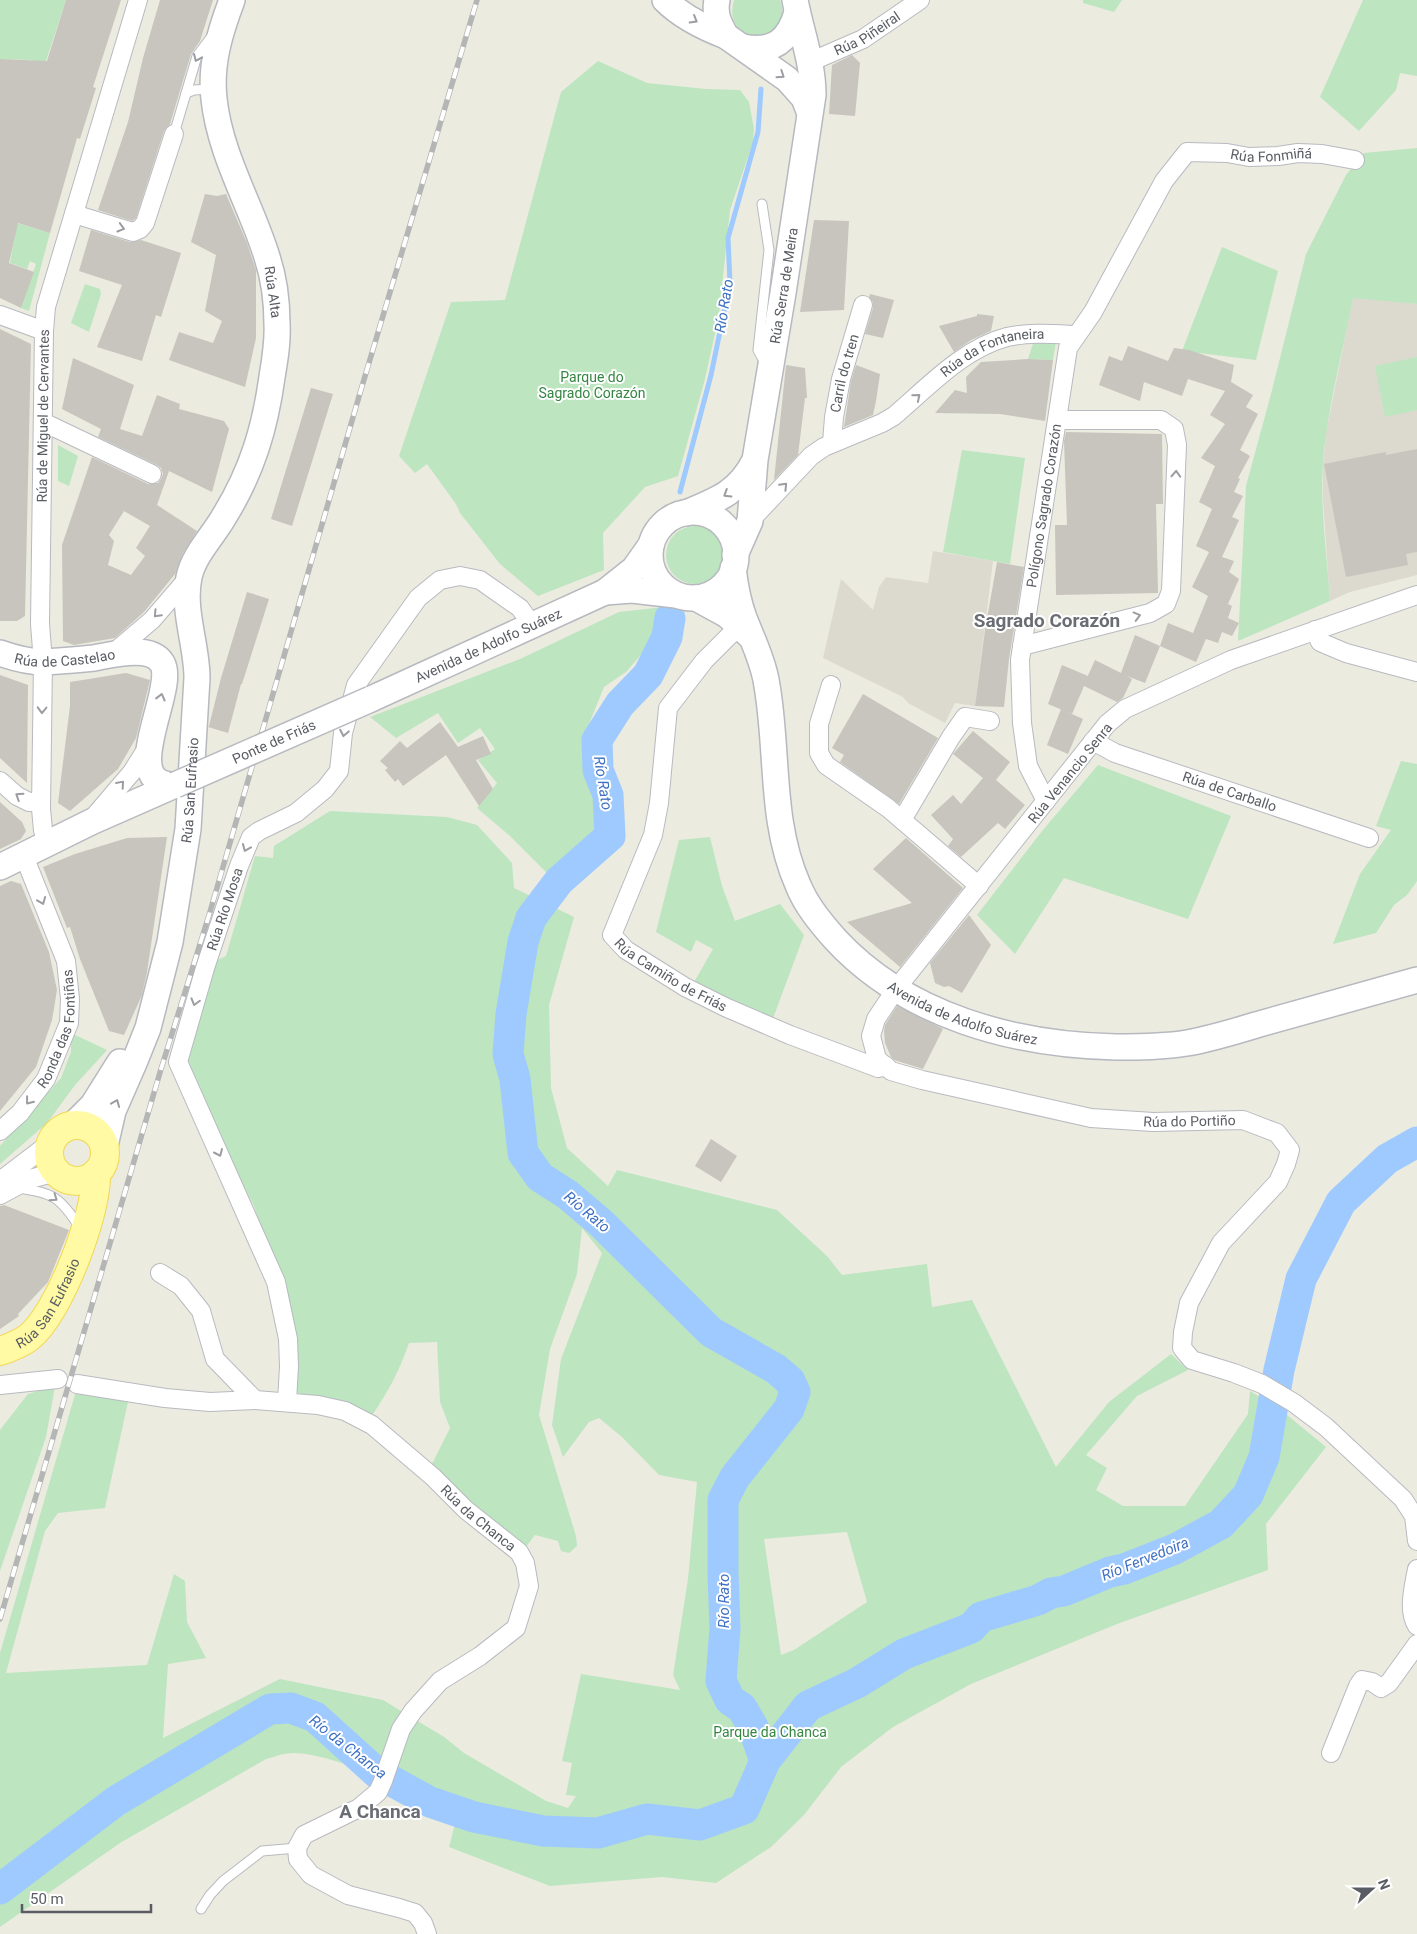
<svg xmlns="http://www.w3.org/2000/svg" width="1417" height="1934" viewBox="0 0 1417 1934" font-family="Roboto,sans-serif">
  <rect width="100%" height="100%" fill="#ecebe0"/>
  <g fill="#dcdacf">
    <path d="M1353 297 1417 304V575L1350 592 1330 601 1323 500V464L1326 433Z"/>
    <path d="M933 551 993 561 975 706 955 703 945 723 908 703 903 697 823 658 841 579 873 610 879 587 886 577 928 583Z"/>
  </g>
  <g fill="#bce5c0" fill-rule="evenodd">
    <path d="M0 0H66L42 73 33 71 32 60 0 59Z"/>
    <path d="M734 0H780C796 46 720 49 734 0Z"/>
    <path d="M1083 0H1122L1114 12 1083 3Z"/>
    <path d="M1363 0H1417V76L1400 73 1396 90 1359 131 1320 97Z"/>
    <path d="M598 61 647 83 706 89 740 90 749 102 754 129 753 142 730 210 719 315 705 379 678 476 645 487 603 533 604 570 538 596 500 564 460 513 456 504 427 464 415 473 399 456 451 302 505 300 561 92Z"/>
    <path d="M1417 148V304L1353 298C1343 351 1327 410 1323 463 1320 509 1327 556 1330 601L1238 641 1246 486 1271 394 1306 254 1346 175 1364 153Z"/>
    <path d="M17 223 50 233 29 311 21 308 36 264 30 261 27 269 10 263Z"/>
    <path d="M1222 247 1278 271 1256 360 1182 351Z"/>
    <path d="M85 284 100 289 101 294 89 332 71 323Z"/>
    <path d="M1036 334 1057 335 1053 360 1028 359Z"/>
    <path d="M1417 357V410L1385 417 1375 366Z"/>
    <path d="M58 445 78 456 69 486 58 481Z"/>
    <path d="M962 450 1025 458 1010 564 943 552Z"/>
    <circle cx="695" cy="555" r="29"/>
    <path d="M664 607 666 622 664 628 626 672 604 687 589 724 606 811 604 833C586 848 565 860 550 876L510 836 477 808 497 783 478 760 495 749 480 728 458 743 438 713 396 738 370 717 520 659 619 612Z"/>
    <path d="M1401 761 1417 764V881L1407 895 1394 905 1376 933 1333 944 1360 874 1391 830 1376 826Z"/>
    <path d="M1098 765 1231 816 1188 919 1064 878 1015 954 977 915 1043 830Z"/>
    <path d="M330 811 447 817 477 825 512 863 514 888 574 917 549 1005 551 1088 567 1148 608 1186 617 1170 777 1210 827 1256 842 1275 927 1264 932 1307 972 1300 1056 1467 1109 1402 1171 1354 1188 1370 1137 1396 1086 1455 1107 1468 1096 1490 1123 1506H1185L1248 1414 1250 1391 1281 1410 1326 1447 1266 1524 1268 1570 1117 1624 971 1684 893 1727 841 1767 804 1815 771 1847 716 1883 662 1877 550 1886 449 1847 456 1820 375 1780C360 1766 314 1753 293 1753 284 1753 274 1757 266 1759L120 1843 0 1927V1653L76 1391 129 1397 105 1508 58 1513 45 1531 6 1673 147 1665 174 1574 185 1581 187 1622 206 1658 168 1664 163 1738 280 1679 383 1700 444 1737 464 1753 546 1801 568 1808 576 1796 566 1795 572 1763 562 1761 581 1674 680 1690 673 1675 688 1579 697 1482 659 1475 622 1437 599 1418 589 1422 563 1457 552 1425 561 1359 602 1253 582 1228 577 1274 550 1349 539 1415 576 1536 577 1546 569 1553 561 1551 558 1541 535 1535 525 1548 430 1468 450 1428 440 1402 437 1342 409 1343C398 1374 388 1392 369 1420L359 1410 295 1392 281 1283 254 1206 183 1066 213 962 226 956 255 856 273 858 274 846ZM847 1532 867 1602 794 1650 781 1655 764 1539Z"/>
    <path d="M710 837 722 886 735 921 780 904 804 935 772 1021 693 984 713 949 696 940 691 952 656 932 679 840Z"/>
    <path d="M71 1033 107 1050 75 1085 47 1123 0 1164V1146L61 1078 71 1052Z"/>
    <path d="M55 1386 46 1437 0 1571V1430L28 1394Z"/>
  </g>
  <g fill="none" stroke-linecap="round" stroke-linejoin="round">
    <path stroke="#9ecaff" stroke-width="5" d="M680 492 711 375 730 283 728 238 758 132 761 89"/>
    <g stroke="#9ecaff" stroke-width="31">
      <path d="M670 618 667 637 648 675 620 704 597 740 598 770 608 795 610 836 559 881 531 918 523 942 511 1014 508 1054 515 1079 523 1153 540 1177 568 1195 601 1223 711 1332 776 1369 790 1381 795 1392 789 1409 735 1477 723 1500V1573L725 1628 721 1681 730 1700 742 1708 753 1727 765 1761"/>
      <path d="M0 1889 116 1801 270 1709 291 1708 315 1717 377 1773 430 1802 474 1817 543 1831 598 1833 647 1819 700 1825 744 1809 765 1761 808 1706 857 1683 904 1654 971 1628 981 1617 1038 1600 1051 1593 1064 1591 1110 1572 1124 1569 1175 1549 1221 1524 1248 1495 1264 1457 1279 1370 1301 1279 1341 1202 1387 1159 1417 1142"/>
    </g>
  </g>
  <g fill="#c7c5bd" fill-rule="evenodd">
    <path d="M66 0H121L93 87 96 88 80 139 77 138 50 233 18 223 9 263 34 272 21 308 0 298V59L47 61Z"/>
    <path d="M160 0H213L200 41 191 54 170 124 164 131 136 218 132 221 98 210 128 122 143 58Z"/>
    <path d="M852 55 860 63 855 116 829 114 832 65Z"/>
    <path d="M205 194 217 196 226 194 247 243 256 270V338L245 387 169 360 179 332 213 343 222 321 205 311 216 255 191 242Z"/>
    <path d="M814 220 849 221 844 310 800 312Z"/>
    <path d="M91 230 130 242 141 240 181 253 161 317 156 315 142 361 97 347 122 285 79 271Z"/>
    <path d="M870 294 894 300 883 338 865 334 873 308V302L869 297Z"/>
    <path d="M977 314 994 316 991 331 971 340 954 352 939 326 977 316Z"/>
    <path d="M0 329 31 344 25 616 17 621H0Z"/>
    <path d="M1128 346 1168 361 1174 348 1189 350 1234 365 1231 382 1253 395 1246 407 1258 414 1240 450 1250 456 1238 478 1240 479 1234 492 1243 496 1232 517 1239 520 1222 557 1234 561 1229 572 1239 579 1228 604 1232 606 1228 618 1239 623 1232 636 1222 632 1218 643 1206 639 1196 662 1160 646 1168 623 1193 633 1208 596 1192 587 1209 552 1196 546 1212 509 1199 502 1215 466 1201 458 1225 424 1210 415 1225 391 1188 379 1182 396 1144 382 1140 401 1099 385 1109 356 1122 361Z"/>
    <path d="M73 358 134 385 120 429 142 436 157 395 180 404 179 409 224 421 229 429 212 492 169 471 157 505 197 531 183 553 175 574 144 612 115 638 74 645 63 641 62 545 92 457 148 484 158 483 161 479 163 474 161 468 157 465 98 437 101 429 62 409ZM124 511 150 526 136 548 145 556 131 575 108 565 114 541 109 535Z"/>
    <path d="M1028 359 1053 360 1045 421 1000 414 935 413 955 390 967 393 966 377 981 362Z"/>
    <path d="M786 365 805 368 807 398H805L798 455 774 480Z"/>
    <path d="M856 365 880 374 876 401 873 415 844 427 851 381Z"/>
    <path d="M311 388 333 394 292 526 271 519Z"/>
    <path d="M1066 432 1162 434 1163 504H1156L1158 593 1056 595 1055 525H1067L1064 441Z"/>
    <path d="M1417 449V552L1406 554 1408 565 1346 577 1324 464 1386 452V455Z"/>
    <path d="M997 562 1024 567 1009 659 1004 707 975 706 985 630Z"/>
    <path d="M247 592 269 599 242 684H241L228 733 208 727 209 726 221 678Z"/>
    <path d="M1135 635 1160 646 1145 683 1127 676 1132 679 1123 698 1117 702 1084 686 1072 714 1048 704 1062 665 1088 676 1086 680 1095 660 1121 673Z"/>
    <path d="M126 673 150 680 136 738 118 769 70 811 58 803 70 706V682Z"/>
    <path d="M0 675 28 685 27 783 0 758Z"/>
    <path d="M863 694 938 738 899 804 840 762 844 755 832 748Z"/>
    <path d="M1061 709 1083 719 1068 754 1047 745Z"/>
    <path d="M440 722 458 747 483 736 491 754 476 760 493 789 479 806 446 755 403 786 398 779 395 782 385 770 388 768 380 761 400 741 407 748Z"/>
    <path d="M973 731 1010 762 996 780 1025 805 1005 829 998 823 961 857 948 846 953 839 931 815 953 795 961 804 983 778 953 754Z"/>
    <path d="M0 802 22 822 26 831 21 839 0 849Z"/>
    <path d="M167 837 147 972 142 995 124 1035 109 1031 80 959 70 927 67 928 43 867 75 854 127 838Z"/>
    <path d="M906 838 963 888 900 967 847 922 912 903 873 869Z"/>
    <path d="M11 881 21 884 49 952 57 990 52 1020 36 1067 0 1111V886Z"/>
    <path d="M969 915 991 945 962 993 949 986 944 987 935 983 930 963Z"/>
    <path d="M897 1006 943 1029 923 1069 894 1060 891 1057 885 1043 884 1031 885 1025Z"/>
    <path d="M711 1139 737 1156 721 1182 695 1166Z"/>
    <path d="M4 1205 69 1230 48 1282 18 1314 19 1316 0 1329V1206Z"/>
  </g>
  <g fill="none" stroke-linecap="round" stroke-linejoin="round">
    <g stroke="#b8bac0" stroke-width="11">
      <g id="lane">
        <path d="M186 93 194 90 212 89"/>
        <path d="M174 134 197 56 212 36"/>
        <path d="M762 204 769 250 758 350 765 363"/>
        <path d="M17 1188C53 1192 61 1198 80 1228"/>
        <path d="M201 1909 210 1895 223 1881 262 1851 297 1848"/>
      </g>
    </g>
    <g stroke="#b8bac0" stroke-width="20">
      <g id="street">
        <path id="s1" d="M810 62 863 39 920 0"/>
        <path d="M74 214 133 232 140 229 145 223 174 134"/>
        <path d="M0 315 44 331"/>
        <path d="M43 422 152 474"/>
        <path id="s2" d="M832 443 834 417 841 379 863 305"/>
        <path id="s3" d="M750 521 811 456 824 447 882 423 894 416C928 387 964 348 1007 337 1029 332 1054 334 1076 335"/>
        <path id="s4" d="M1417 595 1231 660 1125 709 1107 724 896 989 876 1019 871 1036 877 1059 891 1071 922 1080 1091 1118 1153 1122 1243 1120 1277 1133 1290 1150 1286 1164 1278 1182 1221 1243 1189 1303 1183 1332 1182 1348 1192 1360 1234 1373 1262 1384 1294 1403 1326 1427 1403 1499 1414 1516 1417 1541"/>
        <path id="s5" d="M741 626 730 635 704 661 668 708 659 803 653 835 612 935 626 950 685 987 725 1007 790 1035 878 1068 886 1066"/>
        <path d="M1315 630 1320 642 1346 653 1417 672"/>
        <path d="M1022 646 1150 613 1166 604 1171 591 1177 445 1174 429 1161 420H1058"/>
        <path d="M112 654 152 620 189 577"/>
        <path d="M831 685 819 724V753L826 765 888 808 979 886"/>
        <path id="s6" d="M1093 741 1115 753 1369 838"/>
        <path d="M0 781 17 796 29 802H35L41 797"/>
        <path id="s7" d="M1046 801 1028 766 1022 723 1020 660 1068 348 1093 312 1164 181 1187 152 1227 153 1249 157 1278 156 1298 153 1322 154 1355 160"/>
        <path d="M92 819 132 772 149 745"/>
        <path d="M902 820 951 737 965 717 990 721"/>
        <path id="s8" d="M47 844 43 830 41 809 43 662 40 624 44 331 46 307 138 0"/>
        <path id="s9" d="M0 1131 20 1113 46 1079 69 1023 70 999 66 961 24 856"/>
        <path d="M0 1181 50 1143"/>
        <path d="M0 1195 30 1179 56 1172"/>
        <path d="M160 1273 181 1286 201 1311 215 1359 255 1400"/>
        <path id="s10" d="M77 1384 165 1398 210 1402 255 1400 318 1405 345 1411 372 1425 433 1477 466 1510 519 1552 525 1563 529 1586 516 1628 480 1656 440 1681 413 1711 401 1729 383 1781 378 1792 359 1808 304 1835 297 1848 298 1859 311 1875 348 1895 399 1908 415 1913 423 1923 427 1934"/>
        <path d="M0 1385 58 1379"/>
        <path id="s11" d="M287 1402 289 1366 288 1339 276 1282 178 1062 205 968 239 866 251 837 259 831 296 813 325 789 339 771 343 733 356 685 418 598 440 580 460 576 480 580 520 608 532 625"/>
        <path d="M1417 1569C1414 1586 1407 1610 1417 1626"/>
        <path d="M1331 1753 1358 1686 1362 1680 1372 1682 1381 1688 1389 1683 1417 1644"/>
      </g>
    </g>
    <g stroke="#b6b9bf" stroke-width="28">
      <g id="secondary">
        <path d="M665 0C681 16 705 28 726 36"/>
        <path d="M717 0C714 14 719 24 726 36L787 79 804 98 809 111"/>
        <path d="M743 47C773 53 789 41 797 12"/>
        <circle cx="693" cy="555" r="43"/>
        <path d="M686 513C717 500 738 493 754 462"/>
        <path id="s12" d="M735 555 750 521 755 460 783 293 813 95C813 62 801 32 795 0"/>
        <path id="s13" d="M733 568C735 585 738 602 744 618 752 639 762 658 766 680 779 748 769 820 798 885 806 905 820 922 835 939 906 1016 1014 1045 1116 1047 1140 1047 1163 1047 1187 1043 1210 1039 1233 1032 1256 1025 1309 1010 1363 995 1417 980"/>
        <path d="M605 592 632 590 676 595"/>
        <path d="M696 598 727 615 750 636"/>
        <path id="s14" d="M0 653C14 658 29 662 44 662 61 661 77 660 94 658 111 655 150 644 162 663 178 689 115 785 175 785"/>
        <path id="s15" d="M371 699 605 592 634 569 651 545"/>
        <path d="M0 867 91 822 175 785"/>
        <path d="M73 1125 93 1105 120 1062"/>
        <path id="s16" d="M104 1150 113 1111 134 1063 148 1028 170 942 188 829 197 678C197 645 182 610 189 577 194 554 214 535 225 515 252 471 265 428 272 377 275 359 278 342 277 324 277 302 274 278 267 257 251 205 220 155 214 99 210 64 220 32 232 0"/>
      </g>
    </g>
    <g stroke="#f3d753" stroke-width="30">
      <g id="primary">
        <circle cx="77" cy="1153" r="28"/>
        <path id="s17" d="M0 1351C9 1348 20 1344 28 1338 59 1315 98 1211 96 1173"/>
      </g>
    </g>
    <use href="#lane" stroke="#fff" stroke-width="9"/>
    <use href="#street" stroke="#fff" stroke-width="18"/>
    <use href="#secondary" stroke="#fff" stroke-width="25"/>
    <use href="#primary" stroke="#fffaa3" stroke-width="28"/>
    <g stroke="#b4b5b5" stroke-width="5.5">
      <path id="rail" d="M0 1619 161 1069 210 912 360 393 477 0"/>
    </g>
    <use href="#rail" stroke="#fff" stroke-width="4" stroke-dasharray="11" stroke-linecap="butt"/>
    <g stroke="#b6b9bf" stroke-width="28" stroke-linecap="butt">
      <g id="secondary-bridge">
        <path id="s18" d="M175 785 371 699"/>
      </g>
    </g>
    <use href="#secondary-bridge" stroke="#fff" stroke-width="25"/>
  </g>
  <defs><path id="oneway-chevron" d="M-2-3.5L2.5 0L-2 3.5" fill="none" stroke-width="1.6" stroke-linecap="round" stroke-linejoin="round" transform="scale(1.25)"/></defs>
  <g stroke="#9b9da1">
    <use href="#oneway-chevron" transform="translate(694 20) rotate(30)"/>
    <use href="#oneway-chevron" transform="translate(197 58) rotate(114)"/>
    <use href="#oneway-chevron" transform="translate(781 75) rotate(34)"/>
    <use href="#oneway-chevron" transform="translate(121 228) rotate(16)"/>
    <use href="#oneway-chevron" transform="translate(917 397) rotate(-40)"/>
    <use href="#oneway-chevron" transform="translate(1176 474) rotate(-87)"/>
    <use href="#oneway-chevron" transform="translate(784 486) rotate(-46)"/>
    <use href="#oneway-chevron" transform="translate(727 494) rotate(148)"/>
    <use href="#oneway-chevron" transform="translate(157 614) rotate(133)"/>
    <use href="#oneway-chevron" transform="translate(1137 616) rotate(-15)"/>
    <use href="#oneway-chevron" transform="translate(161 697) rotate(-76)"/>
    <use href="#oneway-chevron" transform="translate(42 710) rotate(91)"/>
    <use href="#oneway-chevron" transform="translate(344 733) rotate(101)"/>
    <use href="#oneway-chevron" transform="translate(121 784) rotate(-49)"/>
    <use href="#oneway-chevron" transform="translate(19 796) rotate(-147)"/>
    <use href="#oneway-chevron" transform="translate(246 848) rotate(113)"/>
    <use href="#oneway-chevron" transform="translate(42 901) rotate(68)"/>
    <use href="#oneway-chevron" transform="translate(195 1002) rotate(106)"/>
    <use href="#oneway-chevron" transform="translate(29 1101) rotate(128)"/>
    <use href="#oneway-chevron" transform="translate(116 1103) rotate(-68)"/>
    <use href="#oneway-chevron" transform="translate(219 1153) rotate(66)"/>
    <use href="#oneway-chevron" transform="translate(54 1198) rotate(35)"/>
  </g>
  <g text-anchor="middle" stroke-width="4" stroke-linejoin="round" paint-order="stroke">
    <g font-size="14" fill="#595c62" stroke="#fff">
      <text dy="5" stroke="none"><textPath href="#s1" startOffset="64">Rúa Piñeiral</textPath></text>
      <text dy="5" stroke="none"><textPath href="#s7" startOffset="776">Rúa Fonmiñá</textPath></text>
      <text dy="5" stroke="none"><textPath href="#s12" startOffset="275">Rúa Serra de Meira</textPath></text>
      <text transform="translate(273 292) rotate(82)" y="5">Rúa Alta</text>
      <text dy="5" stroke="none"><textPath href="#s3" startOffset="302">Rúa da Fontaneira</textPath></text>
      <text dy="5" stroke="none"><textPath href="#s2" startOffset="71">Carril do tren</textPath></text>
      <text dy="5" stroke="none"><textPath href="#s8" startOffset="429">Rúa de Miguel de Cervantes</textPath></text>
      <text dy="5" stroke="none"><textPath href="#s7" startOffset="302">Polígono Sagrado Corazón</textPath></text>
      <text dy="5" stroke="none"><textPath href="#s15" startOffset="129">Avenida de Adolfo Suárez</textPath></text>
      <text dy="5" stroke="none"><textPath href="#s14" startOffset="66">Rúa de Castelao</textPath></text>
      <text dy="5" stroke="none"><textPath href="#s18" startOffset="108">Ponte de Friás</textPath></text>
      <text transform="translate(1070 773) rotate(-51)" y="5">Rúa Venancio Senra</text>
      <text dy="5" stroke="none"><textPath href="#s16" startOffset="372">Rúa San Eufrasio</textPath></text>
      <text dy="5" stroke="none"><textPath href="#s6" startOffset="146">Rúa de Carballo</textPath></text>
      <text dy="5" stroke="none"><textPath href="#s11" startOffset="522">Rúa Río Mosa</textPath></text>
      <text dy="5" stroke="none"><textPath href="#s5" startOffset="418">Rúa Camiño de Friás</textPath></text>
      <text dy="5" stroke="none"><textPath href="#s13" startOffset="542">Avenida de Adolfo Suárez</textPath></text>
      <text dy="5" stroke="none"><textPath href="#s9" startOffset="122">Ronda das Fontiñas</textPath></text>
      <text dy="5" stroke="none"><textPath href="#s4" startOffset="1076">Rúa do Portiño</textPath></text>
      <text dy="5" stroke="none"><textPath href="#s17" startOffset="71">Rúa San Eufrasio</textPath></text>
      <text dy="5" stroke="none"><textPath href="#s10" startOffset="442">Rúa da Chanca</textPath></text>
    </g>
    <g font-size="14" fill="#348641" stroke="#fff">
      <text x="592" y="382">Parque do<tspan x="592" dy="16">Sagrado Corazón</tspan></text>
      <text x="770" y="1737">Parque da Chanca</text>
    </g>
    <g font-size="15" font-style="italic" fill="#3f71c3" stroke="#fff">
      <text transform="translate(724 306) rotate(-81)" y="5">Río Rato</text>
      <text transform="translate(603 783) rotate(81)" y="5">Río Rato</text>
      <text transform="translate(587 1212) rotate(40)" y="5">Río Rato</text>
      <text transform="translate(1145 1559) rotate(-22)" y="5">Río Fervedoira</text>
      <text transform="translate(724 1601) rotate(-90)" y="5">Río Rato</text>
      <text transform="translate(348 1747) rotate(38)" y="5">Río da Chanca</text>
    </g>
    <g font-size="19" font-weight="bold" fill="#6a6e74" stroke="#fff">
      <text x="1047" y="627">Sagrado Corazón</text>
      <text x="380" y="1818">A Chanca</text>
    </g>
  </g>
  <g transform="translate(1372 1889) rotate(69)" stroke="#ffffff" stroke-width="4" paint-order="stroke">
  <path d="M0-4L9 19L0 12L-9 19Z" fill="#595c62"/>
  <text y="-8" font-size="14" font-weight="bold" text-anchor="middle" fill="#595c62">N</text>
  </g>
  <path d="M22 1904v8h129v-8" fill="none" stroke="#595c62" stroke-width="2.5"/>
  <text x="30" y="1904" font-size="15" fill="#595c62" stroke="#ffffff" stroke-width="4" paint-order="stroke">50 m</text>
</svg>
